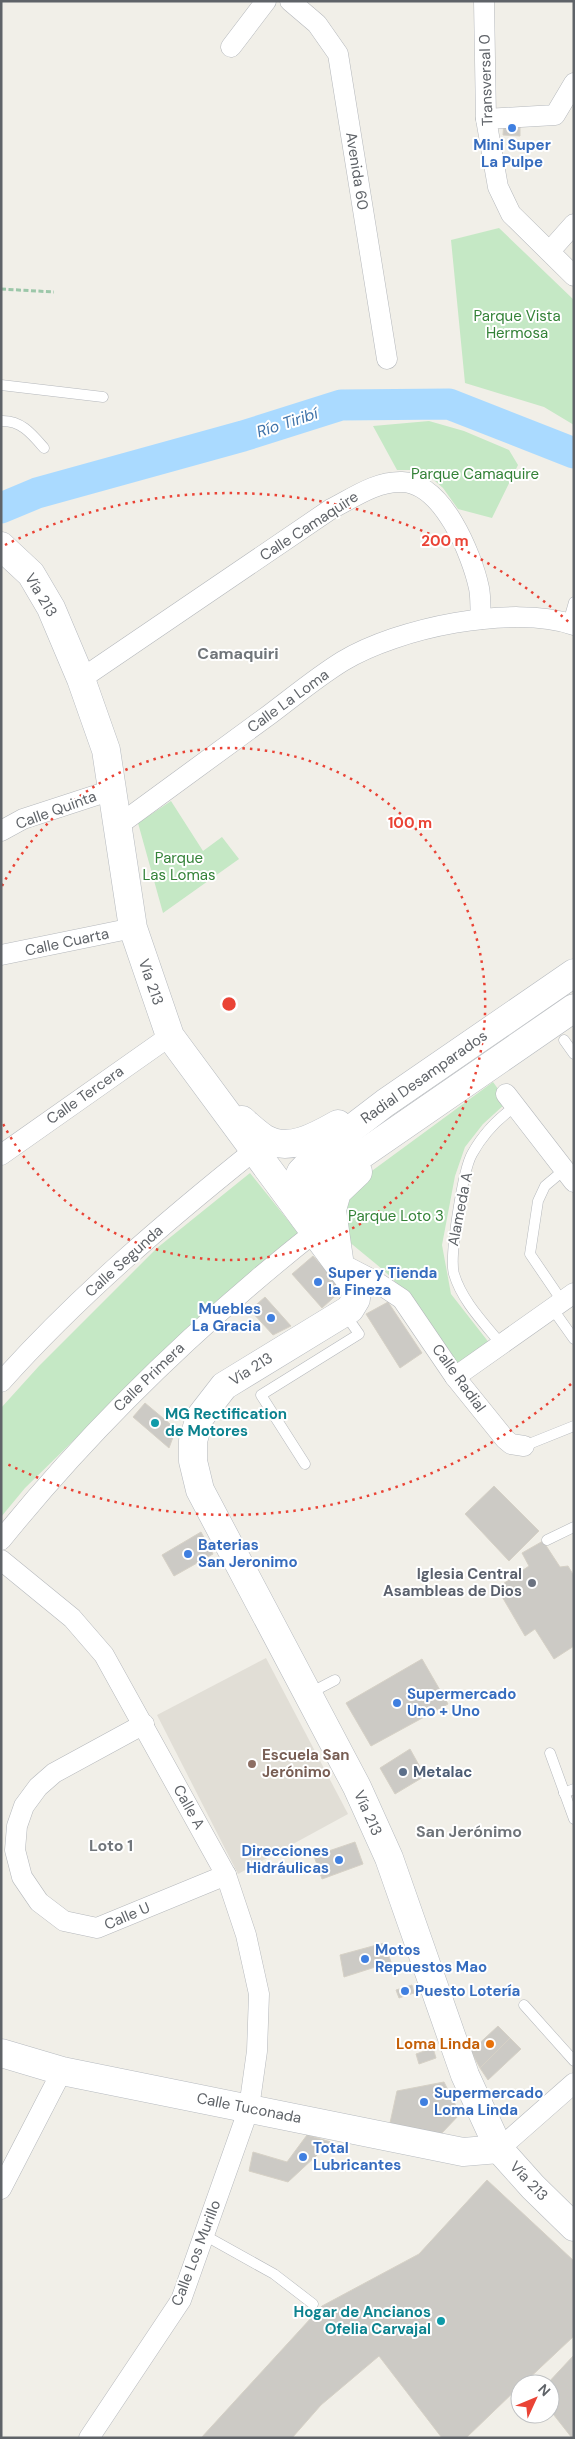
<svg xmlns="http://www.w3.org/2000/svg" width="575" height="2439" viewBox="0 0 575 2439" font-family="'DM Sans',sans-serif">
  <rect width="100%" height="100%" fill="#f1efe8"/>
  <path fill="#e1ded6" d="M266 1658 348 1814 238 1874 157 1715Z"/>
  <g fill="#c5e8c5">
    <path d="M499 228 574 300V425L544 407 465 383 451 240Z"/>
    <path d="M429 421 464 431 509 450 518 465 492 518 458 509 443 488 428 475 417 470H397L373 426Z"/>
    <path d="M171 801 203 851 222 837 239 859 163 913 138 823Z"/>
    <path d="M493 1082 506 1100 505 1104 483 1124 465 1147 455 1176 442 1245 451 1294 490 1344 460 1365 452 1363C436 1338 420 1309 400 1287 383 1267 359 1252 340 1233L350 1187Z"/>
    <path d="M250 1173 299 1234 201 1316 25 1488 1 1517V1408L39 1366 157 1248Z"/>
  </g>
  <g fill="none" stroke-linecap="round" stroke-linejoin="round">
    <path stroke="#aadaff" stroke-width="31" d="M1 508 37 493 243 436 341 405 449 404 574 453"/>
  </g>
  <g fill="#cccac5" stroke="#d6d1c6">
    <path d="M520 119V136L503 135 504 120Z"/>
    <path d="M313 1256 343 1289 322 1308 292 1274Z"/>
    <path d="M265 1297 291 1326 273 1335 250 1310Z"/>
    <path d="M388 1302 422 1353 400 1368 366 1314Z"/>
    <path d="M145 1403 176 1429 169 1448 133 1417Z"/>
    <path d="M494 1486 539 1531 509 1561 465 1514Z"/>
    <path d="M201 1532 213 1554 174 1576 162 1555Z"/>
    <path d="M543 1541 560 1567 568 1566 574 1576V1646L554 1659 535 1629 525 1636 497 1588 529 1566 522 1553Z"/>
    <path d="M422 1659 448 1704 371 1746 346 1703Z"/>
    <path d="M410 1749 425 1776 395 1794 380 1768Z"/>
    <path d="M355 1842 363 1864 322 1879 314 1856Z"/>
    <path d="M384 1943 391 1962 344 1977 340 1955Z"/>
    <path d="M412 1985 414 1993 399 1998 396 1990Z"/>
    <path d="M498 2026 510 2038 480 2068 471 2051Z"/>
    <path d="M510 2038 521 2049 488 2080 480 2068Z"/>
    <path d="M433 2048 436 2058 419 2064 416 2054Z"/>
    <path d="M444 2082 460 2114 441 2134 390 2123 397 2091Z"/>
    <path d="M307 2135 331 2142 288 2182 249 2171 253 2152 287 2162Z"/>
    <path d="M487 2180 574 2261V2336L523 2384H520V2386L466 2438H442L379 2356 321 2405 292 2438H201L322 2306 419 2254Z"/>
    <path d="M574 2355V2438H572L550 2410V2384H547Z"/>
  </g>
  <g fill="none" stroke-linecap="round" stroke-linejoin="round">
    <g stroke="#b5b8bc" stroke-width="11">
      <g id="lane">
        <path d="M1 385 103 397"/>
        <path d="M1 421C21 420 32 434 44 448"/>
        <path d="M568 623 574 602"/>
        <path d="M564 1040 574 1054"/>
        <path d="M562 1301 530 1254 538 1201 545 1186 564 1170"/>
        <path d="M552 1308 574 1339"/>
        <path d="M501 1344C484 1323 462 1301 454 1274 449 1257 463 1170 472 1154 483 1134 497 1119 516 1106"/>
        <path d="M524 1446 574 1426"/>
        <path d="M305 1464 261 1395 359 1334 345 1314"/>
        <path d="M547 1540 574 1527"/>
        <path d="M310 1693 335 1680"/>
        <path d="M550 1753 574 1819"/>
        <path d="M564 1793 574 1789"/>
        <path d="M524 2005 574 2061"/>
        <path d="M204 2235 274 2274 313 2304"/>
      </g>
    </g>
    <g stroke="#b5b8bc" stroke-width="21">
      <g id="street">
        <path d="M290 1 317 24 338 54 387 359"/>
        <path d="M484 1 486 119 498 187 511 214 574 276"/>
        <path d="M231 47 266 1"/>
        <path d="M486 119 555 115 574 83"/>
        <path d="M550 251 574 224"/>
        <path d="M81 679 331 509C353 498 376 481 402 482 443 483 472 555 479 588 481 598 480 609 481 619"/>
        <path d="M116 827C167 790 218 752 269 715 293 697 317 677 343 661 398 628 511 604 574 625"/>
        <path d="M1 831 23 819 112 790"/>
        <path d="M1 955 133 928"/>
        <path d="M506 1094 574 1182"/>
        <path d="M1 1155 170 1036"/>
        <path d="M340 1263 375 1281 402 1299 455 1377 505 1439 511 1444 524 1446"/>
        <path d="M455 1377 574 1293"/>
        <path d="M1 1382C78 1296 166 1221 256 1149"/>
        <path d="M1 1540C94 1425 199 1324 315 1232"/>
        <path d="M1 1560 72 1618 104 1655 226 1875 246 1935 259 1994 257 2051 249 2108 181 2300 89 2438"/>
        <path d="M144 1724 54 1773 38 1787 24 1806 17 1826 15 1850 22 1877 39 1902 64 1921 97 1928 226 1875"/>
        <path d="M499 2149 574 2083"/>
        <path d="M1 2189 62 2071"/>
      </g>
    </g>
    <g stroke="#b6babf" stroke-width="29">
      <g id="secondary">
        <path d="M1 546 31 574 51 608 81 679 106 750 133 928 170 1036 356 1288V1299L350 1309 224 1386 200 1417 193 1441V1461L200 1490 357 1787 389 1858 465 2075 499 2149 533 2187 574 2227"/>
        <path d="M242 1120C249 1126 256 1133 264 1138 288 1153 317 1136 338 1124"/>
        <path d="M290 1197 301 1172 317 1155 385 1103 574 973"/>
        <path d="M304 1217 318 1189 335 1173 574 1008"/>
        <path d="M339 1259 332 1210 337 1192 358 1172"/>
        <path d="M1 2053 62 2071 463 2152 499 2149"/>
      </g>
    </g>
    <path stroke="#9cc7a9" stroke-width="3" stroke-dasharray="5 2.5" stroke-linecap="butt" d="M1 289 54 292"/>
    <use href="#lane" stroke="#fff" stroke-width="10"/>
    <use href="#street" stroke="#fff" stroke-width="20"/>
    <use href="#secondary" stroke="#fff" stroke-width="28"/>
  </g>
  <g fill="none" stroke="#ea4335" stroke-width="2.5" stroke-dasharray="2.5 5">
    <path d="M2 886A256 256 0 1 1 2 1122"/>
    <path d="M571 1384A511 511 0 0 1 5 1463M5 545A511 511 0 0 1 571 624"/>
  </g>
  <g fill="#3f7fe0" stroke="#fff" stroke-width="2">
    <circle cx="512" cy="128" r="5"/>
    <circle cx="318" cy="1282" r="5"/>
    <circle cx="271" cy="1318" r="5"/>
    <circle cx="188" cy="1554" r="5"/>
    <circle cx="397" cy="1703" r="5"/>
    <circle cx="339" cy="1860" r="5"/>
    <circle cx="365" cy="1959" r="5"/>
    <circle cx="405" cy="1991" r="5"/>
    <circle cx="424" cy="2102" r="5"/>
    <circle cx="303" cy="2157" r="5"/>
  </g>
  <g fill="#0f9aa8" stroke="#fff" stroke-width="2">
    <circle cx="155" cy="1423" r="5"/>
    <circle cx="441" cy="2321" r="5"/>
  </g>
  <circle fill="#6b7280" stroke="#fff" stroke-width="2" cx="532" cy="1583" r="5"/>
  <circle fill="#8d6e63" stroke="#fff" stroke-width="2" cx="252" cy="1764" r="5"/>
  <circle fill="#5c6f8a" stroke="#fff" stroke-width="2" cx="403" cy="1772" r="5"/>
  <circle fill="#e8710a" stroke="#fff" stroke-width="2" cx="490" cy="2044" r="5"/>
  <g text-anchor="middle" stroke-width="4" stroke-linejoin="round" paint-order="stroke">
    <g font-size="15" fill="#5f6368" stroke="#fff">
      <text transform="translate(486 80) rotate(-92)" y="5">Transversal 0</text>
      <text transform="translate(357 171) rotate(81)" y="5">Avenida 60</text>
      <text transform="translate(309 526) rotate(-33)" y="5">Calle Camaquire</text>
      <text transform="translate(41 595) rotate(59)" y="5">Vía 213</text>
      <text transform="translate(288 701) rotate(-36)" y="5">Calle La Loma</text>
      <text transform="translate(56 810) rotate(-20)" y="5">Calle Quinta</text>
      <text transform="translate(67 942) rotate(-12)" y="5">Calle Cuarta</text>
      <text transform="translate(151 982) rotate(71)" y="5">Vía 213</text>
      <text transform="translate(424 1077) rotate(-35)" y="5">Radial Desamparados</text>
      <text transform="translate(85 1095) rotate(-35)" y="5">Calle Tercera</text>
      <text transform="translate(460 1209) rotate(-79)" y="5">Alameda A</text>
      <text transform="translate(124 1261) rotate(-42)" y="5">Calle Segunda</text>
      <text transform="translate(251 1369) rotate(-32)" y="5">Vía 213</text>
      <text transform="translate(149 1377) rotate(-44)" y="5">Calle Primera</text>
      <text transform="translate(459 1378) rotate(54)" y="5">Calle Radial</text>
      <text transform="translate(189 1807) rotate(61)" y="5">Calle A</text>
      <text transform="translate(368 1813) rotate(66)" y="5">Vía 213</text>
      <text transform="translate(127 1916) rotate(-23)" y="5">Calle U</text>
      <text transform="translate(249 2108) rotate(11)" y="5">Calle Tuconada</text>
      <text transform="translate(529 2181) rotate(47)" y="5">Vía 213</text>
      <text transform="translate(196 2253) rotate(-69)" y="5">Calle Los Murillo</text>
    </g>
    <g font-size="15" font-weight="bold" fill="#366cbe" stroke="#fff" text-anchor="start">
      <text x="512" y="150" text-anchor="middle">Mini Super<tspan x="512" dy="17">La Pulpe</tspan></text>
      <text x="328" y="1278">Super y Tienda<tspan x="328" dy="17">la Fineza</tspan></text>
      <text x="261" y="1314" text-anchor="end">Muebles<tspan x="261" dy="17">La Gracia</tspan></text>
      <text x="198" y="1550">Baterias<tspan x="198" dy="17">San Jeronimo</tspan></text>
      <text x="407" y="1699">Supermercado<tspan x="407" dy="17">Uno + Uno</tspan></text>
      <text x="329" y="1856" text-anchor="end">Direcciones<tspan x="329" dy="17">Hidráulicas</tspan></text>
      <text x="375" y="1955">Motos<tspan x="375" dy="17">Repuestos Mao</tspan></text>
      <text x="415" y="1996">Puesto Lotería</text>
      <text x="434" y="2098">Supermercado<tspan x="434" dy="17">Loma Linda</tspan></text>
      <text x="313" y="2153">Total<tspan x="313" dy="17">Lubricantes</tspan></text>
    </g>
    <g font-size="15" fill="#348238" stroke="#fff">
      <text x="517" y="321">Parque Vista<tspan x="517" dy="17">Hermosa</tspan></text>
      <text x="475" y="479">Parque Camaquire</text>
      <text x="179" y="863">Parque<tspan x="179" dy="17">Las Lomas</tspan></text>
      <text x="396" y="1221">Parque Loto 3</text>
    </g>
    <g font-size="15" font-weight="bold" fill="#0d838f" stroke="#fff" text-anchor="start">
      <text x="165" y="1419">MG Rectification<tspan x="165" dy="17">de Motores</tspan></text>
      <text x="431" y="2317" text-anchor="end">Hogar de Ancianos<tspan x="431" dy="17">Ofelia Carvajal</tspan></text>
    </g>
    <g font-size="15" font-weight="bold" fill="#5b616d" stroke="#fff" text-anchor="end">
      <text x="522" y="1579">Iglesia Central<tspan x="522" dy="17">Asambleas de Dios</tspan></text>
    </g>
    <g font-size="15" font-weight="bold" fill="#785e54" stroke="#fff" text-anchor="start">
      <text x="262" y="1760">Escuela San<tspan x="262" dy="17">Jerónimo</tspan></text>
    </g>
    <g font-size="15" font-weight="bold" fill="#4e5e75" stroke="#fff" text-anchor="start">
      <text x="413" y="1777">Metalac</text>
    </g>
    <g font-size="15" font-weight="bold" fill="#c56008" stroke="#fff" text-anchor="end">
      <text x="480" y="2049">Loma Linda</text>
    </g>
    <g font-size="16" font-style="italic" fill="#4174aa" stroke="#fff">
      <text transform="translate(287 422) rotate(-18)" y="6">Río Tiribí</text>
    </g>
    <g font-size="16" font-weight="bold" fill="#70757a" stroke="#fff">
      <text x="238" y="659">Camaquiri</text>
      <text x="469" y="1837">San Jerónimo</text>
      <text x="111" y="1851">Loto 1</text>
    </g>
  </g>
  <circle cx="229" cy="1004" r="8" fill="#ea4335" stroke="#fff" stroke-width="2.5"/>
  <g font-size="15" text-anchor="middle" font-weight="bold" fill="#ea4335" stroke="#fff" stroke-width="4" stroke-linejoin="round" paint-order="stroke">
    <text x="445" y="546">200 m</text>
    <text x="410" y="828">100 m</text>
  </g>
  <rect width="575" height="2439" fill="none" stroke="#5f6368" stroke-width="5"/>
  <g transform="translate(535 2399) rotate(46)"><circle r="24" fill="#ffffff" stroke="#bfc1c3"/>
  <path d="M0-4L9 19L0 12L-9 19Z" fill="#ea4335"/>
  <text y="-8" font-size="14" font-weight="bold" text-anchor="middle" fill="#5f6368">N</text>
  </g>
</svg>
